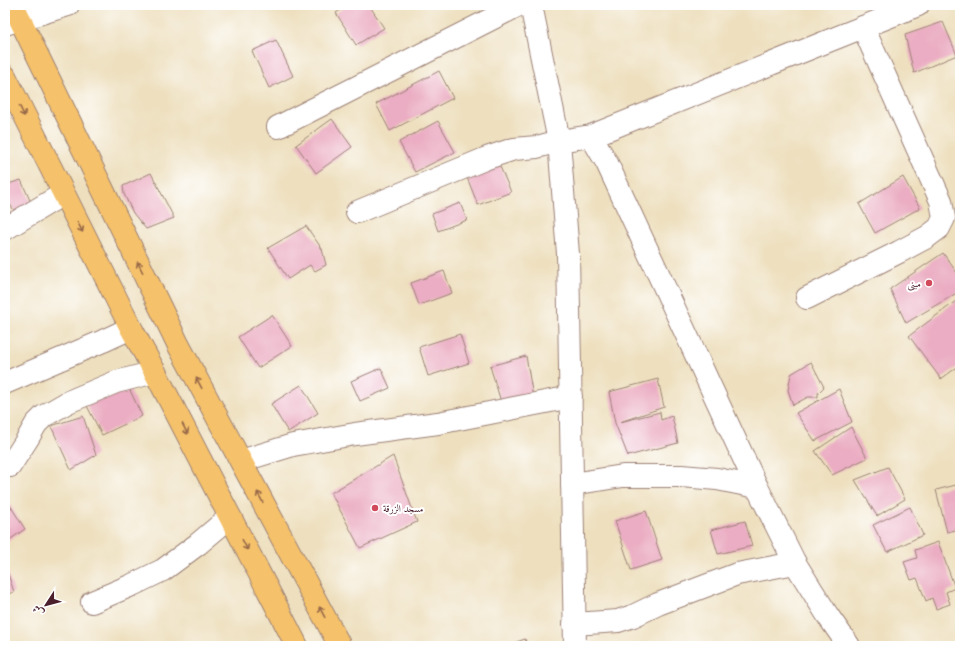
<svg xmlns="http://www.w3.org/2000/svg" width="965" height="651" viewBox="0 0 965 651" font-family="'Libre Caslon Text',Amiri,serif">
  <rect width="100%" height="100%" fill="#fff"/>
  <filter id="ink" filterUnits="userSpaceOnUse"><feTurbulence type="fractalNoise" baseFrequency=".025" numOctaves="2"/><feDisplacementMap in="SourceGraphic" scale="8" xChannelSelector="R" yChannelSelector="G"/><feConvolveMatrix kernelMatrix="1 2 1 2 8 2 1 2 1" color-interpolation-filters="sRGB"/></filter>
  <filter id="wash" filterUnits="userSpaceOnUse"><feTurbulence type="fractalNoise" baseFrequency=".012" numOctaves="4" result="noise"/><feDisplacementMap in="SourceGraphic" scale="16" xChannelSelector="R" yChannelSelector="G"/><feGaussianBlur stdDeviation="0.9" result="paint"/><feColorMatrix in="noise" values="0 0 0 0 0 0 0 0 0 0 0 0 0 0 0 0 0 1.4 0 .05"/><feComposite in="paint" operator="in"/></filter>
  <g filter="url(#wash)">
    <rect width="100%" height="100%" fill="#eee0bf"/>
    <g id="blocks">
      <g fill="#ebadc3">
        <path d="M348 5H369L384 28 356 45 336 13Z"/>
        <path d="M943 22 957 55 914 73 905 35Z"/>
        <path d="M276 40 293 76 269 88 252 51Z"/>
        <path d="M439 71 453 98 390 131 376 104Z"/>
        <path d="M332 119 352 147 316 173 296 145Z"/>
        <path d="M438 121 455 152 415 172 399 142Z"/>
        <path d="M498 162 511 192 478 205 466 175Z"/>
        <path d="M151 173 174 218 146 229 133 213 124 194 123 186Z"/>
        <path d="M903 177 920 208 875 233 859 204Z"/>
        <path d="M21 180 32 205 17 215 5 197V185Z"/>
        <path d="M5 203 12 217 5 221Z"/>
        <path d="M460 203 467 220 438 231 432 214Z"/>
        <path d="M306 226 322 249 326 265 315 271 310 265 288 279 268 248Z"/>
        <path d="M943 253 960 277V291L906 323 890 289Z"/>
        <path d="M444 271 452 293 419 305 411 283Z"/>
        <path d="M960 298V365L941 379 909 336Z"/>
        <path d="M272 315 292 346 258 368 238 337Z"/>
        <path d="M460 334 469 363 428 376 419 347Z"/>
        <path d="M526 356 533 397 502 405 490 366Z"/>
        <path d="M811 362 824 387 818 393V397H808L793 405 788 390 791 374Z"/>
        <path d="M381 368 390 388 360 401 351 381Z"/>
        <path d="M658 379 664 407 620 422 660 412 661 420 672 416 678 443 628 456 615 423 609 392Z"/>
        <path d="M301 385 318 413 288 432 271 404Z"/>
        <path d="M128 386 142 416 102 435 86 404Z"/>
        <path d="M839 389 852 422 815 441 796 413Z"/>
        <path d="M83 416 96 455 71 470 51 426Z"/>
        <path d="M851 427 867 458 832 475 815 451Z"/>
        <path d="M393 456 417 522 360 548 331 493Z"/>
        <path d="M888 467 905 499 877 516 855 480Z"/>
        <path d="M960 484V529L947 532 936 490Z"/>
        <path d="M6 499 25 529 5 543V500Z"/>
        <path d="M910 507 923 535 887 552 873 525Z"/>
        <path d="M646 511 662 560 631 570 615 521Z"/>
        <path d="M745 521 752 546 718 554 711 530Z"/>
        <path d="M938 542 955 588 946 592 950 604 936 609 932 598 926 601 917 578 911 580 904 562 917 558 915 550Z"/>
        <path d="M5 565 14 592 5 595Z"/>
        <path d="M525 639 528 646H505Z"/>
      </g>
    </g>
  </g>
  <g filter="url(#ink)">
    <use href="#blocks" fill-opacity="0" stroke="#9c8075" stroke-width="1"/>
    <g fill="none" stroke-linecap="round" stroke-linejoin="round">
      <g stroke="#9c8075" stroke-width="24">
        <g id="minor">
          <path d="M531 5 559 141 568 254 575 646"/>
          <path d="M5 24 68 5"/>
          <path d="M278 127 519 5"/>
          <path d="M591 136 607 163 757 487 795 563 828 616 849 646"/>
          <path d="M357 212 487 158 514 149 537 147 559 141 591 136 918 5"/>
          <path d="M5 229 63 194"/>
          <path d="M807 298 899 252 927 237 939 228 944 218 941 201 863 27"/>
          <path d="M5 383 103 341 131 328"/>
          <path d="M241 461 293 445 355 434 438 423 571 397"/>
          <path d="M10 466 28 438 36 424 44 416 68 402 116 382 155 372"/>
          <path d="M572 484 623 476H681L717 479 757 487"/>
          <path d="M92 602 132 585 163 570 198 544 230 517"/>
          <path d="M574 624 618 621 633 616 658 604 737 574 795 563"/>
        </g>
      </g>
      <g stroke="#9c8075" stroke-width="24">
        <g id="major">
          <path d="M13 5 179 346 340 646"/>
          <path d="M5 76 131 328 155 372 297 646"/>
        </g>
      </g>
      <use href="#minor" stroke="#fff" stroke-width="22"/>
      <use href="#major" stroke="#f5c16b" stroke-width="22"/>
    </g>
    <defs><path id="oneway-shaft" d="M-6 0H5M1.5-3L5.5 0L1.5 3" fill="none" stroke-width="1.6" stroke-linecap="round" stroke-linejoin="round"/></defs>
    <g stroke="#976848">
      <use href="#oneway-shaft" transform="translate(22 111) rotate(64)"/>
      <use href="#oneway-shaft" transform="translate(80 227) rotate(63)"/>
      <use href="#oneway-shaft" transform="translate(140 267) rotate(-116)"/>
      <use href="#oneway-shaft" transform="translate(199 383) rotate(-118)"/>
      <use href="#oneway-shaft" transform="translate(185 429) rotate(63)"/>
      <use href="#oneway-shaft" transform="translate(260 497) rotate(-118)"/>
      <use href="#oneway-shaft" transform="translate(245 545) rotate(63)"/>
      <use href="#oneway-shaft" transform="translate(322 612) rotate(-118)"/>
    </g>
  </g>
  <g fill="#d1495b" stroke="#fff" stroke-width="1.5">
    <circle cx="929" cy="283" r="4"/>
    <circle cx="375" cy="508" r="4"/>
  </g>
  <g text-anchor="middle" stroke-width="4" stroke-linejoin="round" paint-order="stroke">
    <g font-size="10" fill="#4a1f2b" stroke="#fff" text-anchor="end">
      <text x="921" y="287">مبنى</text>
      <text x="383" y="512" text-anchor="start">مسجد الزرقة</text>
    </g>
  </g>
  <rect width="965" height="651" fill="none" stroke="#fff" stroke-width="20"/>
  <g transform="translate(46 605) rotate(234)" stroke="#ffffff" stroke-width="3" paint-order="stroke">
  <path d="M0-3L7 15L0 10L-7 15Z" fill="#4a1f2b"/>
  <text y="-6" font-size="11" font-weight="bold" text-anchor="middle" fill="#4a1f2b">ش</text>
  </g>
</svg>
